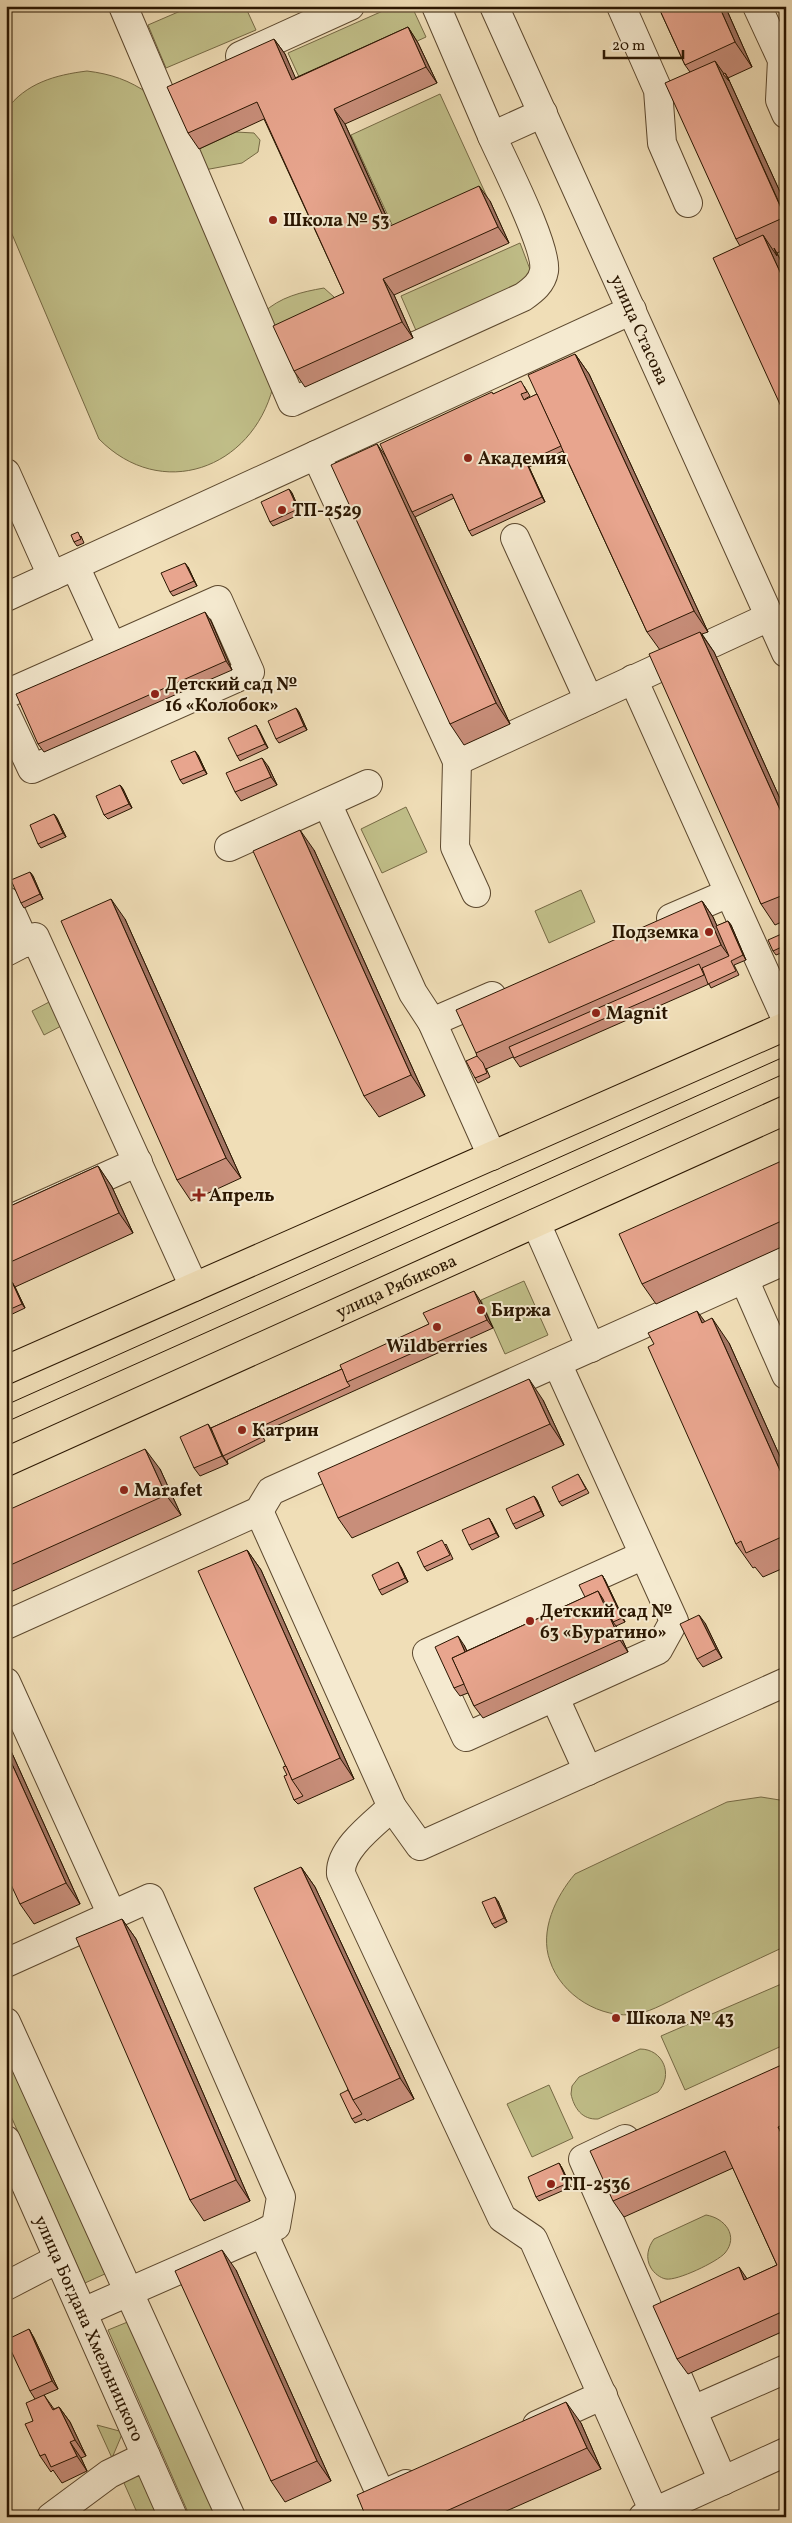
<svg xmlns="http://www.w3.org/2000/svg" width="792" height="2523" viewBox="0 0 792 2523" font-family="Vollkorn,serif">
  <rect width="100%" height="100%" fill="#f0deb7"/>
  <filter id="stains"><feTurbulence type="fractalNoise" baseFrequency=".004" numOctaves="4"/><feColorMatrix values="0 0 0 0 .2 0 0 0 0 .09 0 0 0 0 .02 0 0 0 .5 -.17"/></filter>
  <radialGradient id="worn" r=".72"><stop offset=".6" stop-color="#630" stop-opacity="0"/><stop offset="1" stop-color="#630" stop-opacity=".3"/></radialGradient>
  <g fill="#c1bf89" stroke="#766a45">
    <path d="M192 6H245L256 30 166 68 148 25Z"/>
    <path d="M394 6H410L413 9 426 37 306 92 288 53Z"/>
    <path d="M87 71C111 74 129 80 149 94L273 387C252 469 161 502 99 439L6 220V110C26 83 55 75 87 71Z"/>
    <path d="M440 94 488 199 399 240 351 135Z"/>
    <path d="M236 132 254 133 260 140 258 152 242 163 199 171 195 151Z"/>
    <path d="M520 243 531 272 525 284 418 335 401 296Z"/>
    <path d="M324 288 334 297V306L281 335 263 313C280 297 301 292 324 288Z"/>
    <path d="M406 807 427 852 382 873 361 829Z"/>
    <path d="M581 890 595 922 549 943 535 911Z"/>
    <path d="M51 1001 63 1025 44 1035 32 1011Z"/>
    <path d="M524 1281 548 1335 505 1354 481 1300Z"/>
    <path d="M761 1797 786 1801V1946C752 1962 719 1977 686 1993 671 2000 653 2011 637 2014 601 2020 561 1995 550 1961 539 1931 556 1896 575 1874L727 1802Z"/>
    <path d="M786 1982V2044L685 2090 661 2036Z"/>
    <path d="M6 2047 107 2273 85 2283 6 2105Z"/>
    <path d="M640 2049C663 2049 674 2075 658 2092L598 2119C582 2120 574 2108 571 2094L572 2086 579 2077Z"/>
    <path d="M549 2085 573 2138 532 2157 507 2104Z"/>
    <path d="M706 2215C725 2218 739 2236 725 2253 717 2262 677 2281 666 2279 660 2278 654 2273 651 2268 645 2258 648 2247 654 2239Z"/>
    <path d="M130 2321 216 2517H190L108 2330Z"/>
    <path d="M97 2425 123 2432 112 2458Z"/>
    <path d="M120 2474 144 2477 161 2517H139Z"/>
  </g>
  <g fill="none" stroke-linecap="round" stroke-linejoin="round">
    <g stroke="#5c482e" stroke-width="30">
      <g id="minor">
        <path d="M123 6 292 402 523 297C533 290 542 283 544 271 548 248 503 161 492 136L543 113"/>
        <path d="M436 6 492 136"/>
        <path id="s1" d="M494 6 786 653"/>
        <path d="M621 6 658 90 662 143 688 203"/>
        <path d="M757 6 782 60 780 100 786 114"/>
        <path d="M240 56 350 6"/>
        <path d="M632 310 316 455 457 761 769 617"/>
        <path d="M6 473 52 576"/>
        <path d="M515 538 589 700"/>
        <path d="M75 566 112 647"/>
        <path d="M6 597 316 455"/>
        <path d="M633 679 786 1019"/>
        <path d="M6 694 218 600 250 672 32 769 6 714"/>
        <path d="M457 761 455 847 476 893"/>
        <path d="M327 803 413 993 432 1022 492 1156"/>
        <path d="M229 847 368 784"/>
        <path d="M6 901 25 943"/>
        <path d="M671 918 729 893"/>
        <path d="M6 952 35 937 194 1287"/>
        <path d="M432 1022 492 996"/>
        <path d="M6 1221 138 1162"/>
        <path d="M536 1223 591 1348"/>
        <path d="M744 1279 786 1375"/>
        <path d="M557 1363C596 1449 635 1535 674 1621L658 1650 466 1737 427 1653 644 1555"/>
        <path d="M259 1511 392 1807 420 1846 786 1682"/>
        <path d="M6 1625 259 1511 271 1491 786 1260"/>
        <path d="M6 1682 112 1915"/>
        <path d="M554 1696 588 1771"/>
        <path d="M392 1807C375 1823 339 1849 341 1874L502 2218 533 2239 654 2512"/>
        <path d="M6 1963 150 1898 281 2197 276 2226 263 2233 381 2495 406 2484"/>
        <path d="M6 2022 231 2517"/>
        <path d="M625 2139 583 2159 723 2481"/>
        <path id="s2" d="M6 2140 173 2517"/>
        <path d="M6 2286 58 2259"/>
        <path d="M83 2312 263 2233"/>
        <path d="M693 2410 786 2369"/>
        <path d="M537 2425 603 2395"/>
        <path d="M51 2517 109 2474 146 2456"/>
        <path d="M643 2517 786 2452"/>
      </g>
    </g>
    <g stroke="#2a1601" stroke-width="30">
      <g id="major">
        <path d="M6 1370 786 1026"/>
        <path id="s3" d="M6 1462 786 1110"/>
      </g>
    </g>
    <use href="#minor" stroke="#f5ead0" stroke-width="28"/>
    <use href="#major" stroke="#f0deb7" stroke-width="28"/>
    <g stroke="#2a1601" stroke-width="1">
      <path d="M6 1405 786 1056"/>
      <path d="M6 1422 786 1073"/>
    </g>
  </g>
  <g fill="#c88e7a" stroke="#2a1601">
    <path d="M658 6H725L752 67 728 78 786 205V249L777 253 786 272V416L784 413 740 246 736 239 690 72 685 65Z"/>
    <path d="M408 27 418 43 437 83 345 124 391 226 490 201 509 243 394 295 413 338 305 387 294 371 344 293 264 119 199 149 188 133 274 39 285 54 295 78Z"/>
    <path d="M575 354 589 374 708 632 702 634 714 652 786 812V920L775 925 761 904 660 650 647 632 563 451 529 467 545 502 472 536 469 531 454 498 415 517 510 724 464 745 450 724 386 456 493 394 524 386 530 396 525 399V400L537 394Z"/>
    <path d="M289 489 292 493 301 514 273 526 270 522Z"/>
    <path d="M81 536 84 543 77 546 74 542Z"/>
    <path d="M188 567 197 586 173 596 170 592Z"/>
    <path d="M211 621 232 670 44 752 38 744Z"/>
    <path d="M296 708 299 712 307 730 279 743 276 739Z"/>
    <path d="M256 725 259 730 268 748 240 761 237 756Z"/>
    <path d="M198 755 207 774 183 784 180 780Z"/>
    <path d="M268 766 277 785 241 801 235 792Z"/>
    <path d="M120 785 123 789 132 808 108 819 104 815Z"/>
    <path d="M54 814 57 818 66 837 41 848 38 844Z"/>
    <path d="M314 850 425 1096 379 1117 364 1096Z"/>
    <path d="M30 872 33 876 43 899 24 908 21 903Z"/>
    <path d="M702 901 713 917 717 926 728 921 731 925 746 960 734 965 739 975 711 988 709 984 520 1067 513 1057 486 1069V1068L490 1077 478 1083 475 1078 477 1056 476 1053Z"/>
    <path d="M125 919 241 1178 191 1201 177 1180Z"/>
    <path d="M786 932V951L776 955 773 951Z"/>
    <path d="M786 1159V1245L656 1304 642 1284Z"/>
    <path d="M98 1166 112 1187 133 1233 15 1287 25 1308 6 1317V1208Z"/>
    <path d="M480 1300 493 1328 261 1433 265 1441 227 1460 228 1464 200 1476 194 1468 211 1428 342 1369 429 1324Z"/>
    <path d="M705 1322 729 1343 786 1470V1567L763 1577 755 1567 753 1568 736 1544 654 1344Z"/>
    <path d="M543 1400 564 1445 352 1538 338 1518Z"/>
    <path d="M160 1469 181 1515 6 1594V1511Z"/>
    <path d="M578 1474 589 1493 562 1506 559 1502Z"/>
    <path d="M534 1496 537 1500 544 1516 516 1529 513 1524Z"/>
    <path d="M489 1518 492 1523 499 1537 472 1550 469 1545Z"/>
    <path d="M446 1544 453 1559 427 1571 424 1567Z"/>
    <path d="M247 1550 261 1570 354 1779 298 1804 294 1800 287 1775Z"/>
    <path d="M401 1567 408 1582 382 1595 379 1590Z"/>
    <path d="M602 1575 605 1580 625 1622 616 1626 628 1652 483 1718 474 1706 468 1693 460 1696 454 1688 464 1645 467 1651 585 1597Z"/>
    <path d="M705 1623 722 1658 703 1667 697 1659Z"/>
    <path d="M6 1740 80 1904 34 1924 20 1904Z"/>
    <path d="M301 1867 315 1887 414 2099 367 2121 365 2119 355 2123 352 2119 348 2090Z"/>
    <path d="M498 1901 507 1922 495 1928 492 1924Z"/>
    <path d="M122 1919 136 1939 250 2201 204 2221 190 2200Z"/>
    <path d="M786 2063V2330L688 2374 677 2359 747 2279 777 2265 733 2168 624 2217 613 2201Z"/>
    <path d="M559 2163 562 2168 571 2187 539 2201 536 2197Z"/>
    <path d="M236 2270 331 2481 285 2502 271 2481Z"/>
    <path d="M29 2329 34 2338 58 2389 44 2395 54 2409 59 2407 70 2422 86 2456 81 2458 87 2471 62 2483 53 2470 51 2472 40 2456 33 2421 35 2399 30 2391Z"/>
    <path d="M581 2423 601 2469 493 2517H366Z"/>
  </g>
  <g fill="#a27463" stroke="#2a1601">
    <path d="M719 6H725L752 67 735 42Z"/>
    <path d="M408 27 418 43 437 83 426 67Z"/>
    <path d="M274 39 285 54 303 95 292 80Z"/>
    <path d="M715 61 729 81 725 73 728 78 786 205V218Z"/>
    <path d="M334 109 345 124 398 243 388 227Z"/>
    <path d="M479 186 490 201 509 243 498 227Z"/>
    <path d="M763 235 777 256 774 248 777 253 786 272V285Z"/>
    <path d="M383 279 394 295 413 338 402 322Z"/>
    <path d="M575 354 589 374 708 632 694 611Z"/>
    <path d="M377 444 391 464 412 512 415 517 510 724 496 703Z"/>
    <path d="M526 462 529 467 545 502 542 497Z"/>
    <path d="M289 489 292 493 301 514 298 509Z"/>
    <path d="M185 563 188 567 197 586 194 581Z"/>
    <path d="M205 612 211 621 232 670 226 661Z"/>
    <path d="M700 632 714 652 786 812V823Z"/>
    <path d="M296 708 299 712 307 730 304 726Z"/>
    <path d="M256 725 259 730 268 748 265 744Z"/>
    <path d="M195 751 198 755 207 774 204 770Z"/>
    <path d="M262 758 268 766 277 785 271 777Z"/>
    <path d="M120 785 123 789 132 808 129 804Z"/>
    <path d="M54 814 57 818 66 837 63 833Z"/>
    <path d="M300 830 314 850 425 1096 411 1075Z"/>
    <path d="M30 872 33 876 43 899 40 894Z"/>
    <path d="M111 899 125 919 241 1178 226 1158Z"/>
    <path d="M702 901 713 917 732 960 721 945Z"/>
    <path d="M728 921 731 925 746 960 743 955Z"/>
    <path d="M98 1166 112 1187 133 1233 119 1213Z"/>
    <path d="M12 1282 15 1287 25 1308 22 1304Z"/>
    <path d="M474 1291 480 1300 493 1328 487 1320Z"/>
    <path d="M697 1311 715 1335 702 1323Z"/>
    <path d="M712 1318 729 1343 786 1470V1484Z"/>
    <path d="M529 1379 543 1400 564 1445 550 1424Z"/>
    <path d="M208 1424 214 1433 223 1456 228 1464 222 1456Z"/>
    <path d="M145 1449 160 1469 181 1515 166 1495Z"/>
    <path d="M534 1496 537 1500 544 1516 541 1511Z"/>
    <path d="M489 1518 492 1523 499 1537 496 1533Z"/>
    <path d="M247 1550 261 1570 354 1779 340 1758Z"/>
    <path d="M398 1562 401 1567 408 1582 405 1578Z"/>
    <path d="M602 1575 605 1580 625 1622 622 1618Z"/>
    <path d="M598 1591 606 1603 613 1622 616 1626 628 1652 620 1640Z"/>
    <path d="M699 1615 705 1623 722 1658 716 1649Z"/>
    <path d="M458 1636 464 1645 473 1664 467 1656Z"/>
    <path d="M6 1740 80 1904 66 1883 6 1751Z"/>
    <path d="M301 1867 315 1887 414 2099 400 2078Z"/>
    <path d="M495 1897 498 1901 507 1922 504 1918Z"/>
    <path d="M122 1919 136 1939 250 2201 236 2180Z"/>
    <path d="M778 2127 786 2138V2143Z"/>
    <path d="M559 2163 562 2168 571 2187 568 2183Z"/>
    <path d="M222 2250 236 2270 331 2481 317 2461Z"/>
    <path d="M739 2267 750 2283 744 2280Z"/>
    <path d="M29 2329 34 2338 58 2389 52 2381Z"/>
    <path d="M566 2402 581 2423 601 2469 587 2448Z"/>
    <path d="M59 2407 70 2422 86 2456 75 2440Z"/>
    <path d="M70 2442 81 2458 87 2471 77 2456Z"/>
  </g>
  <g fill="#e8a58e" stroke="#2a1601">
    <path d="M658 6H719L735 42 685 65Z"/>
    <path d="M408 27 426 67 334 109 388 227 479 186 498 227 383 279 402 322 294 371 273 326 344 293 257 102 188 133 167 87 274 39 292 80Z"/>
    <path d="M715 61 785 217 736 239 665 83Z"/>
    <path d="M725 73 729 81 723 74Z"/>
    <path d="M763 235 786 285V412L784 413 713 258Z"/>
    <path d="M575 354 694 611 647 632 528 375Z"/>
    <path d="M521 381 527 392 521 394 524 400 537 394 561 446 526 462 542 497 469 531 452 494 412 512 380 444 492 392 493 394Z"/>
    <path d="M377 444 496 703 450 724 331 465Z"/>
    <path d="M289 489 298 509 270 522 261 502Z"/>
    <path d="M78 532 81 539 74 542 71 535Z"/>
    <path d="M185 563 194 581 170 592 161 573Z"/>
    <path d="M205 612 226 661 38 744 16 694Z"/>
    <path d="M700 632 786 823V894L761 904 649 654Z"/>
    <path d="M296 708 304 726 276 739 268 721Z"/>
    <path d="M256 725 265 744 237 756 228 738Z"/>
    <path d="M195 751 204 770 180 780 171 761Z"/>
    <path d="M262 758 271 777 235 792 226 773Z"/>
    <path d="M120 785 129 804 104 815 96 796Z"/>
    <path d="M54 814 63 833 38 844 30 825Z"/>
    <path d="M300 830 411 1075 364 1096 253 851Z"/>
    <path d="M30 872 40 894 21 903 11 880Z"/>
    <path d="M111 899 226 1158 177 1180 61 921Z"/>
    <path d="M702 901 721 945 476 1053 456 1010Z"/>
    <path d="M728 921 743 955 731 961 736 971 708 984 702 968 729 956 716 926Z"/>
    <path d="M786 932V945L773 951 768 940Z"/>
    <path d="M699 964 704 975 514 1058 509 1047Z"/>
    <path d="M477 1056 483 1063 487 1073 475 1078 466 1061Z"/>
    <path d="M786 1159V1219L642 1284 619 1234Z"/>
    <path d="M98 1166 119 1213 6 1264V1208Z"/>
    <path d="M12 1282 22 1304 6 1311V1285Z"/>
    <path d="M474 1291 487 1320 347 1382 340 1365 429 1324 423 1313Z"/>
    <path d="M697 1311 702 1323 712 1318 786 1484V1535L746 1553 741 1541 736 1544 648 1347 654 1344 648 1333Z"/>
    <path d="M342 1369 347 1382 350 1386 258 1428 262 1437 223 1456 211 1428Z"/>
    <path d="M529 1379 550 1424 338 1518 318 1473Z"/>
    <path d="M208 1424 222 1456 194 1468 180 1437Z"/>
    <path d="M145 1449 166 1495 6 1567V1511Z"/>
    <path d="M578 1474 586 1489 559 1502 552 1487Z"/>
    <path d="M534 1496 541 1511 513 1524 506 1509Z"/>
    <path d="M489 1518 496 1533 469 1545 462 1530Z"/>
    <path d="M442 1540 450 1555 424 1567 417 1552Z"/>
    <path d="M247 1550 340 1758 292 1780 198 1571Z"/>
    <path d="M398 1562 405 1578 379 1590 372 1575Z"/>
    <path d="M602 1575 622 1618 613 1622 603 1599 598 1591 585 1597 579 1585Z"/>
    <path d="M598 1591 620 1640 474 1706 452 1658Z"/>
    <path d="M699 1615 716 1649 697 1659 680 1624Z"/>
    <path d="M458 1636 465 1652 452 1658 464 1684 454 1688 435 1647Z"/>
    <path d="M6 1751 66 1883 20 1904 6 1874Z"/>
    <path d="M286 1766 292 1780 303 1796 294 1800 284 1776 287 1775 283 1767Z"/>
    <path d="M301 1867 400 2078 353 2100 254 1888Z"/>
    <path d="M495 1897 504 1918 492 1924 482 1902Z"/>
    <path d="M122 1919 236 2180 190 2200 76 1938Z"/>
    <path d="M786 2063V2123L778 2127 786 2143V2310L677 2359 653 2306 739 2267 744 2280 777 2265 725 2151 613 2201 590 2151Z"/>
    <path d="M348 2090 353 2100 362 2114 352 2119 340 2094Z"/>
    <path d="M559 2163 568 2183 536 2197 528 2177Z"/>
    <path d="M222 2250 317 2461 271 2481 175 2271Z"/>
    <path d="M29 2329 52 2381 30 2391 6 2340Z"/>
    <path d="M44 2395 53 2410 59 2407 75 2440 70 2442 77 2456 51 2467 45 2454 40 2456 25 2424 33 2421 26 2403Z"/>
    <path d="M566 2402 587 2448 433 2517H366L357 2495Z"/>
  </g>
  <g fill="#8f2418" stroke="#f5ead0" stroke-width="2">
    <circle cx="273" cy="220" r="5"/>
    <circle cx="468" cy="458" r="5"/>
    <circle cx="282" cy="510" r="5"/>
    <circle cx="155" cy="694" r="5"/>
    <circle cx="709" cy="932" r="5"/>
    <circle cx="596" cy="1013" r="5"/>
    <path d="M196.5 1187.5h5v5h5v5h-5v5h-5v-5h-5v-5h5z"/>
    <circle cx="481" cy="1310" r="5"/>
    <circle cx="437" cy="1327" r="5"/>
    <circle cx="242" cy="1430" r="5"/>
    <circle cx="124" cy="1490" r="5"/>
    <circle cx="530" cy="1621" r="5"/>
    <circle cx="616" cy="2018" r="5"/>
    <circle cx="551" cy="2184" r="5"/>
  </g>
  <g text-anchor="middle" stroke-width="4" stroke-linejoin="round" paint-order="stroke">
    <g font-size="18" font-weight="bold" fill="#2a1601" stroke="#f5ead0" text-anchor="start">
      <text x="283" y="226">Школа № 53</text>
      <text x="478" y="464">Академия</text>
      <text x="292" y="516">ТП-2529</text>
      <text x="165" y="690">Детский сад №<tspan x="165" dy="21">16 «Колобок»</tspan></text>
      <text x="699" y="938" text-anchor="end">Подземка</text>
      <text x="606" y="1019">Magnit</text>
      <text x="209" y="1201">Апрель</text>
      <text x="491" y="1316">Биржа</text>
      <text x="437" y="1352" text-anchor="middle">Wildberries</text>
      <text x="252" y="1436">Катрин</text>
      <text x="134" y="1496">Marafet</text>
      <text x="540" y="1617">Детский сад №<tspan x="540" dy="21">63 «Буратино»</tspan></text>
      <text x="626" y="2024">Школа № 43</text>
      <text x="561" y="2190">ТП-2536</text>
    </g>
    <g font-size="18" fill="#2a1601" stroke="#f5ead0">
      <text dy="6" stroke="none"><textPath href="#s1" startOffset="355">улица Стасова</textPath></text>
      <text dy="6" stroke="none"><textPath href="#s3" startOffset="428">улица Рябикова</textPath></text>
      <text dy="6" stroke="none"><textPath href="#s2" startOffset="206">улица Богдана Хмельницкого</textPath></text>
    </g>
  </g>
  <rect width="792" height="2523" fill="none" stroke="#f0deb7" stroke-width="25"/>
  <rect x="8" y="8" width="777" height="2508" fill="none" stroke="#2a1601" stroke-width="2.5"/>
  <rect x="12" y="12" width="767" height="2498" fill="none" stroke="#2a1601"/>
  <path d="M604 50v8h79v-8" fill="none" stroke="#2a1601" stroke-width="2.5"/>
  <text x="612" y="50" font-size="15" fill="#2a1601" stroke="#f5ead0" stroke-width="4" paint-order="stroke">20 m</text>
  <rect width="100%" height="100%" filter="url(#stains)"/>
  <rect width="100%" height="100%" fill="url(#worn)"/>
</svg>
